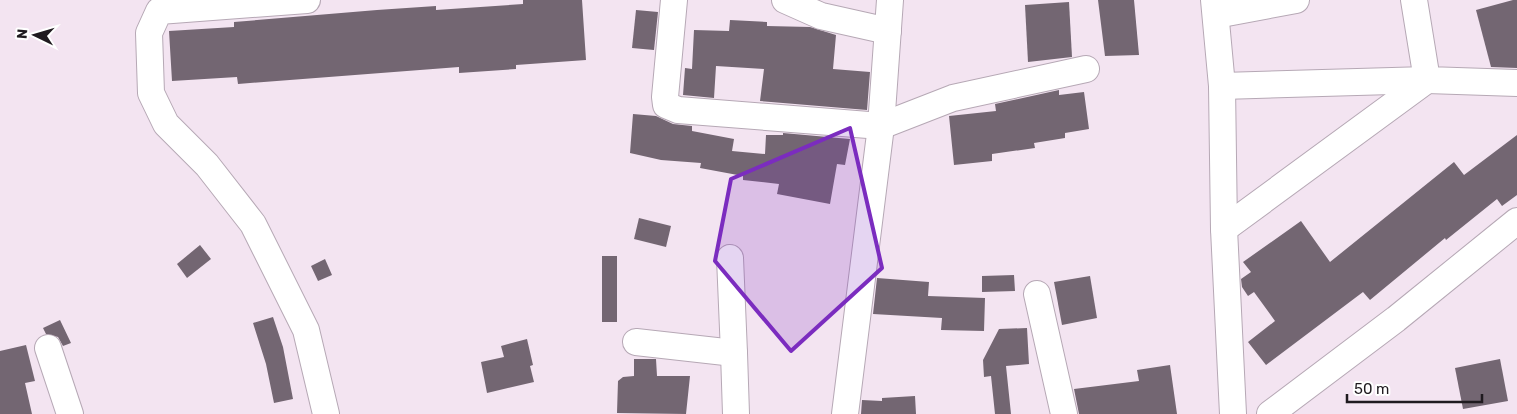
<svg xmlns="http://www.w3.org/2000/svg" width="1517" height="414" viewBox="0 0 1517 414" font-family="Rubik,sans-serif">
  <rect width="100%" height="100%" fill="#f3e4f1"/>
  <g fill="#736672">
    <path d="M523 0H582L586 60 516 65V69L459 73V67L238 84 237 77 172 81 169 31 234 27V22L377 10 436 6V10L523 4Z"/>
    <path d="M1098 0H1134L1139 55 1105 56Z"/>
    <path d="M1513 0H1517V68L1491 67 1476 10Z"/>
    <path d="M1069 2 1072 57 1028 62 1025 5Z"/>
    <path d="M636 10 658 12 654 50 632 48Z"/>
    <path d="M730 20 767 22V26L810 27 836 35 833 69 870 72 867 110 760 101 764 69 716 66 714 98 683 95 685 68 692 69 694 30 729 31Z"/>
    <path d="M1059 90V95L1084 92 1089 129 1065 133V138L1034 143 1035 148 992 154V161L954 165 949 116 996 111 995 104Z"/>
    <path d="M633 114 656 116 673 124 692 126V131L734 139 732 151 765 154 766 135H783V133L850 139 845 165 837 164 830 204 777 194 779 184 743 180V176L700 168 701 163 661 160 630 153Z"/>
    <path d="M1517 135V195L1502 206 1497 199 1446 240 1445 238 1370 300 1363 292 1266 365 1248 342 1275 321 1254 292 1248 296 1242 287 1241 279 1251 272 1243 262 1301 221 1330 262 1454 162 1464 175Z"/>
    <path d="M639 218 671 226 666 247 634 239Z"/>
    <path d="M200 245 211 259 187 278 177 264Z"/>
    <rect x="602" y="256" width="15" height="66"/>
    <path d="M325 259 332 275 318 281 311 266Z"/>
    <path d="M1014 275 1015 291 982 292V276Z"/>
    <path d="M1090 276 1097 318 1062 325 1054 282Z"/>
    <path d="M877 278 929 282 928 296 985 298 984 331 941 330 942 318 873 314Z"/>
    <path d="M273 317 283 347 293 399 274 403 266 364 253 323Z"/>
    <path d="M60 320 71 343 63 346 58 337 46 334 43 328Z"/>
    <path d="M1027 328 1029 364 1006 366 1011 414H995L991 376 984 377 983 360 999 329Z"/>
    <path d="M527 339 533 365 530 366 534 382 487 393 481 362 504 357 501 346Z"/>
    <path d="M26 345 35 381 25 383 32 414H0V351Z"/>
    <path d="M634 359H656L657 376H690L686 414 617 413 618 381 623 377 634 376Z"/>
    <path d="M1500 359 1508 401 1463 409 1455 368Z"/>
    <path d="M1170 365 1177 414H1079L1074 389 1139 381 1137 370Z"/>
    <path d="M915 396 916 414H861L862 400 882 401V398Z"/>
  </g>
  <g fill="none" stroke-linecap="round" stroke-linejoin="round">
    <g stroke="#b6a8b5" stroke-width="28">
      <g id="minor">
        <path d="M307 0 159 11 149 33 151 93 166 124 207 165 253 224 306 330 326 414"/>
        <path d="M674 0 665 97 666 105 678 110 881 126 953 98 1086 69"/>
        <path d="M785 0 821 16 888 31"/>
        <path d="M1214 0 1222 86 1224 229 1233 414"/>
        <path d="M1414 0 1427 80 1517 83"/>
        <path d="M1216 15 1296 0"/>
        <path d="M1222 86 1427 80"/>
        <path d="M1224 229 1427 80"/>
        <path d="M730 258 734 353"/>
        <path d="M1037 294 1064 414"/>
        <path d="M636 342 734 353 736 414"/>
        <path d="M48 348 70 414"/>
        <path d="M845 414 881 126 890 0"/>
        <path d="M1270 414 1396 319 1517 221"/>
      </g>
    </g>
    <use href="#minor" stroke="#fff" stroke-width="26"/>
  </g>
  <path fill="#7b2cbf" fill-opacity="0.2" stroke="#7b2cbf" stroke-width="4" stroke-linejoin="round" d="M850 128 882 268 791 351 715 261 731 179Z"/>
  <g transform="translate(35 35) rotate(275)" stroke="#ffffff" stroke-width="4" paint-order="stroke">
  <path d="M0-4L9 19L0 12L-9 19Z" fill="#1f1a1f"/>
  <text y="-8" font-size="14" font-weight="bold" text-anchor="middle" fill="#1f1a1f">N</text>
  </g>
  <path d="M1347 394v8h135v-8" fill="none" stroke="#1f1a1f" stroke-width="2.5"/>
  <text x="1354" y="394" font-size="15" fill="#1f1a1f" stroke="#ffffff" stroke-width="4" paint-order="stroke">50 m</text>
</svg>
